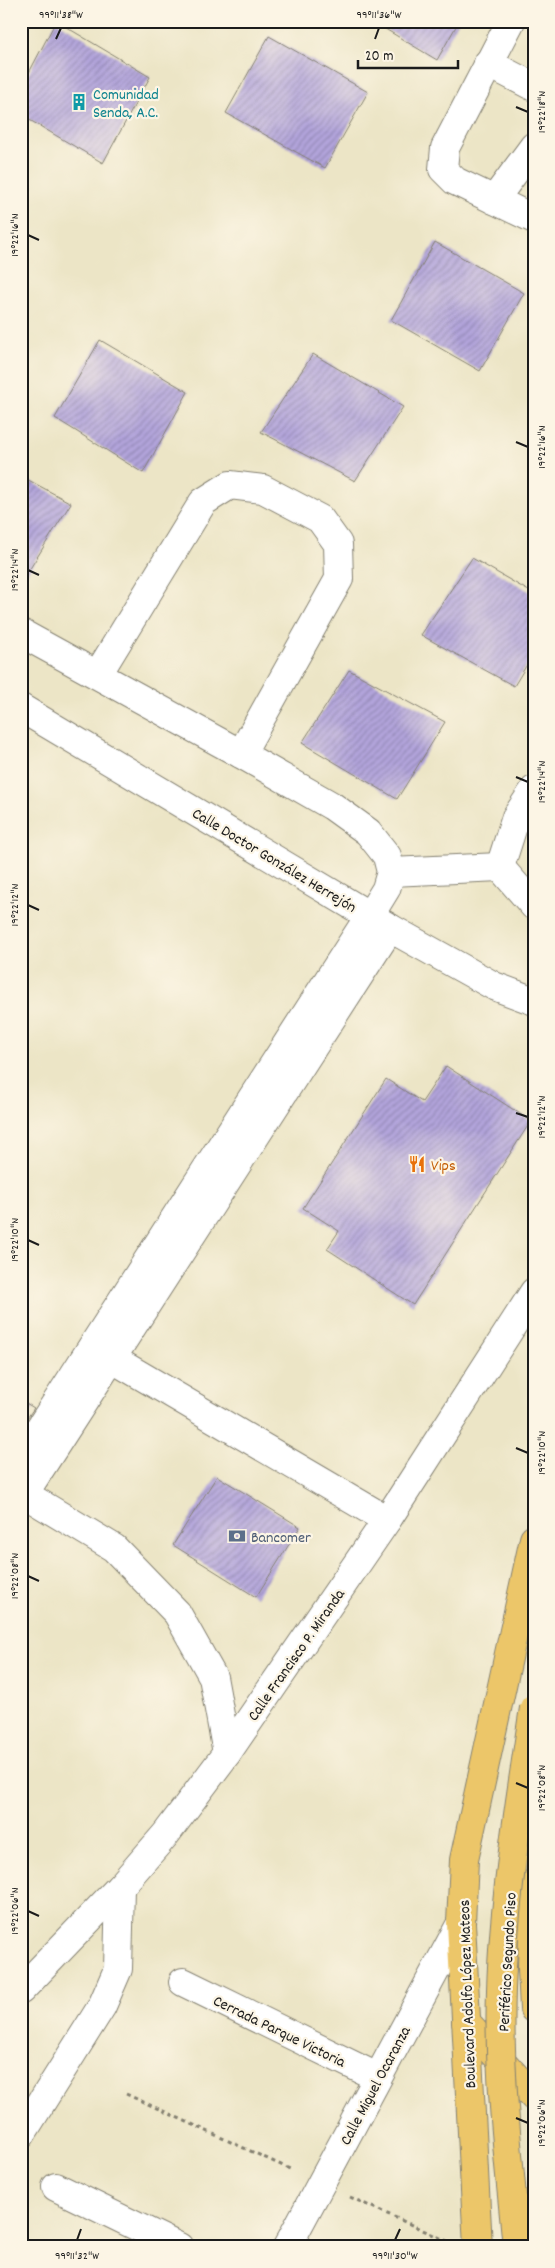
<svg xmlns="http://www.w3.org/2000/svg" width="555" height="2268" viewBox="0 0 555 2268" font-family="Dekko,sans-serif">
  <defs>
    <pattern id="building-hatch" width="6" height="6" patternUnits="userSpaceOnUse" patternTransform="scale(1.25)"><rect width="6" height="6" fill="#b2a4db"/><path d="M-1 1l2-2M0 6l6-6M5 7l2-2" fill="none" stroke="#9085b1"/></pattern>
  </defs>
  <rect width="100%" height="100%" fill="#fcf5e5"/>
  <filter id="ink" filterUnits="userSpaceOnUse"><feTurbulence type="fractalNoise" baseFrequency=".02" numOctaves="2"/><feDisplacementMap in="SourceGraphic" scale="10" xChannelSelector="R" yChannelSelector="G"/><feConvolveMatrix kernelMatrix="1 2 1 2 8 2 1 2 1" color-interpolation-filters="sRGB"/></filter>
  <filter id="wash" filterUnits="userSpaceOnUse"><feTurbulence type="fractalNoise" baseFrequency=".0096" numOctaves="4" result="noise"/><feDisplacementMap in="SourceGraphic" scale="20" xChannelSelector="R" yChannelSelector="G"/><feGaussianBlur stdDeviation="1.12" result="paint"/><feColorMatrix in="noise" values="0 0 0 0 0 0 0 0 0 0 0 0 0 0 0 0 0 1.4 0 .05"/><feComposite in="paint" operator="in"/></filter>
  <g filter="url(#wash)">
    <rect width="100%" height="100%" fill="#ece5c6"/>
    <g id="blocks">
      <g fill="url(#building-hatch)">
        <path d="M56 21 150 77 103 163 21 115V88Z"/>
        <path d="M372 21H459L437 60Z"/>
        <path d="M269 36 368 92 325 168 226 113Z"/>
        <path d="M21 184 30 189 21 204Z"/>
        <path d="M435 242 524 293 480 371 391 320Z"/>
        <path d="M100 340 188 392 143 473 55 418Z"/>
        <path d="M313 354 403 407 355 481 261 432Z"/>
        <path d="M21 476 71 503 21 583Z"/>
        <path d="M472 558 534 594V653L514 686 421 635Z"/>
        <path d="M349 670 445 722 397 799 302 743Z"/>
        <path d="M446 1066 531 1121 413 1305 327 1249 339 1231 303 1208 386 1079 422 1102Z"/>
        <path d="M21 1400 34 1408 21 1427Z"/>
        <path d="M217 1476 300 1527 256 1597 173 1545Z"/>
      </g>
    </g>
  </g>
  <g filter="url(#ink)">
    <use href="#blocks" fill-opacity="0" stroke="#848071" stroke-width="1"/>
    <g fill="none" stroke-linecap="round" stroke-linejoin="round">
      <g stroke="#848071" stroke-width="30">
        <g id="minor">
          <path d="M511 21 445 148 443 169 455 181 534 219"/>
          <path d="M488 63 534 87"/>
          <path d="M494 200 534 146"/>
          <path d="M21 633 241 754 332 806 368 832 387 856 391 872 386 889 370 915 21 1457"/>
          <path d="M98 674 203 502 230 485 263 489 320 519 338 544 339 579 241 754"/>
          <path d="M21 708 390 928 494 986 534 1001"/>
          <path d="M500 867 516 817 534 790"/>
          <path d="M500 867 534 906"/>
          <path d="M391 872 500 867"/>
          <path d="M111 1358 387 1520"/>
          <path d="M21 1492 114 1548 177 1613 213 1677 227 1753"/>
          <path d="M24 1494 390 928"/>
          <path d="M183 1982 377 2077"/>
          <path d="M21 1990 120 1887 166 1834 227 1753 387 1520 534 1292"/>
          <path d="M21 2135 102 2006 118 1969 120 1887"/>
          <path d="M56 2187 179 2247"/>
          <path d="M287 2247 461 1923"/>
        </g>
      </g>
      <g stroke="#848071" stroke-width="30">
        <path id="major" d="M478 2247 461 1923 464 1860 534 1539"/>
      </g>
      <g stroke="#848071" stroke-width="30">
        <g id="highway">
          <path d="M534 1883 532 1968 534 2009"/>
          <path d="M466 2022 534 2097"/>
        </g>
      </g>
      <g stroke="#848071" stroke-width="3" stroke-dasharray="4 4" stroke-linecap="butt">
        <path d="M126 2094 292 2170"/>
        <path d="M350 2197 447 2241"/>
      </g>
      <use href="#minor" stroke="#fff" stroke-width="28"/>
      <use href="#major" stroke="#ecc669" stroke-width="28"/>
      <use href="#highway" stroke="#ecc669" stroke-width="28"/>
      <g stroke="#848071" stroke-width="30" stroke-linecap="butt">
        <path id="highway-bridge" d="M517 2247C509 2161 498 2076 501 1990 504 1895 520 1801 534 1708"/>
      </g>
      <use href="#highway-bridge" stroke="#ecc669" stroke-width="28"/>
    </g>
  </g>
  <path fill="none" stroke="#1c1c1c" stroke-width="2" d="M56 39 61 28M375 39 379 28M516 107 528 112M28 235 39 240M516 442 528 447M28 570 39 575M516 777 528 782M28 905 39 910M516 1113 528 1117M28 1240 39 1245M516 1448 528 1453M28 1576 39 1581M516 1783 528 1788M28 1911 39 1916M516 2118 528 2123M77 2240 81 2229M395 2240 400 2229"/>
  <defs>
    <g id="building-bare" transform="scale(1.35)"><path d="M-4-6H4V6H1V3H-1V6H-4ZM-2.5-4.3h1.7v1.8h-1.7ZM.8-4.3h1.7v1.8H.8ZM-2.5-1h1.7V.8h-1.7ZM.8-1h1.7V.8H.8Z" fill="#0f9aa8" stroke="#fcf5e5" stroke-width="2.5" paint-order="stroke"/></g>
    <g id="restaurant-bare" transform="scale(1.35)"><path d="M-5-6h1v4h1v-4h1v4h1v-4h1v5L-1.5 .5V6h-2V.5L-5-1ZM5-6V6H3V1.5H1.5Q1.5-4 5-6Z" fill="#e8710a" stroke="#fcf5e5" stroke-width="2.5" paint-order="stroke"/></g>
    <g id="bank-bare" transform="scale(1.35)"><path d="M-6-4H6V4H-6ZM0-2.3a2.3 2.3 0 1 0 0 4.6a2.3 2.3 0 1 0 0-4.6Z" fill="#5c6f8a" stroke="#fcf5e5" stroke-width="2.5" paint-order="stroke"/></g>
  </defs>
  <g fill-rule="evenodd">
    <use href="#building-bare" x="79" y="102"/>
    <use href="#restaurant-bare" x="417" y="1164"/>
    <use href="#bank-bare" x="237" y="1536"/>
  </g>
  <g text-anchor="middle" stroke-width="4.5" stroke-linejoin="round" paint-order="stroke">
    <g font-size="16" fill="#0d838f" stroke="#fcf5e5" text-anchor="start">
      <text x="93" y="99">Comunidad<tspan x="93" dy="18">Senda, A.C.</tspan></text>
    </g>
    <g font-size="16" fill="#1c1c1c" stroke="#fcf5e5">
      <text transform="translate(275 859) rotate(31)" y="6">Calle Doctor González Herrejón</text>
      <text transform="translate(295 1654) rotate(-55)" y="6">Calle Francisco P. Miranda</text>
      <text transform="translate(506 1962) rotate(-87)" y="6">Periférico Segundo Piso</text>
      <text transform="translate(466 1994) rotate(-92)" y="6">Boulevard Adolfo López Mateos</text>
      <text transform="translate(280 2030) rotate(26)" y="6">Cerrada Parque Victoria</text>
      <text transform="translate(374 2085) rotate(-62)" y="6">Calle Miguel Ocaranza</text>
    </g>
    <g font-size="16" fill="#c56008" stroke="#fcf5e5" text-anchor="start">
      <text x="431" y="1170">Vips</text>
    </g>
    <g font-size="16" fill="#4e5e75" stroke="#fcf5e5" text-anchor="start">
      <text x="251" y="1542">Bancomer</text>
    </g>
  </g>
  <rect width="555" height="2268" fill="none" stroke="#fcf5e5" stroke-width="55"/>
  <path d="M358 60v8h100v-8" fill="none" stroke="#1c1c1c" stroke-width="2.5"/>
  <text x="365" y="60" font-size="15" fill="#1c1c1c" stroke="#fcf5e5" stroke-width="4" paint-order="stroke">20 m</text>
  <rect x="28" y="28" width="500" height="2212" fill="none" stroke="#1c1c1c" stroke-width="2"/>
  <g font-size="12" text-anchor="middle" fill="#1c1c1c">
    <text x="61" y="18">99°11'38"W</text>
    <text x="379" y="18">99°11'36"W</text>
    <text transform="translate(541 112) rotate(-90)" y="4">19°22'18"N</text>
    <text transform="translate(14 235) rotate(-90)" y="4">19°22'16"N</text>
    <text transform="translate(541 447) rotate(-90)" y="4">19°22'16"N</text>
    <text transform="translate(14 570) rotate(-90)" y="4">19°22'14"N</text>
    <text transform="translate(541 782) rotate(-90)" y="4">19°22'14"N</text>
    <text transform="translate(14 905) rotate(-90)" y="4">19°22'12"N</text>
    <text transform="translate(541 1117) rotate(-90)" y="4">19°22'12"N</text>
    <text transform="translate(14 1240) rotate(-90)" y="4">19°22'10"N</text>
    <text transform="translate(541 1453) rotate(-90)" y="4">19°22'10"N</text>
    <text transform="translate(14 1576) rotate(-90)" y="4">19°22'08"N</text>
    <text transform="translate(541 1788) rotate(-90)" y="4">19°22'08"N</text>
    <text transform="translate(14 1911) rotate(-90)" y="4">19°22'06"N</text>
    <text transform="translate(541 2123) rotate(-90)" y="4">19°22'06"N</text>
    <text x="77" y="2259">99°11'32"W</text>
    <text x="395" y="2259">99°11'30"W</text>
  </g>
</svg>
